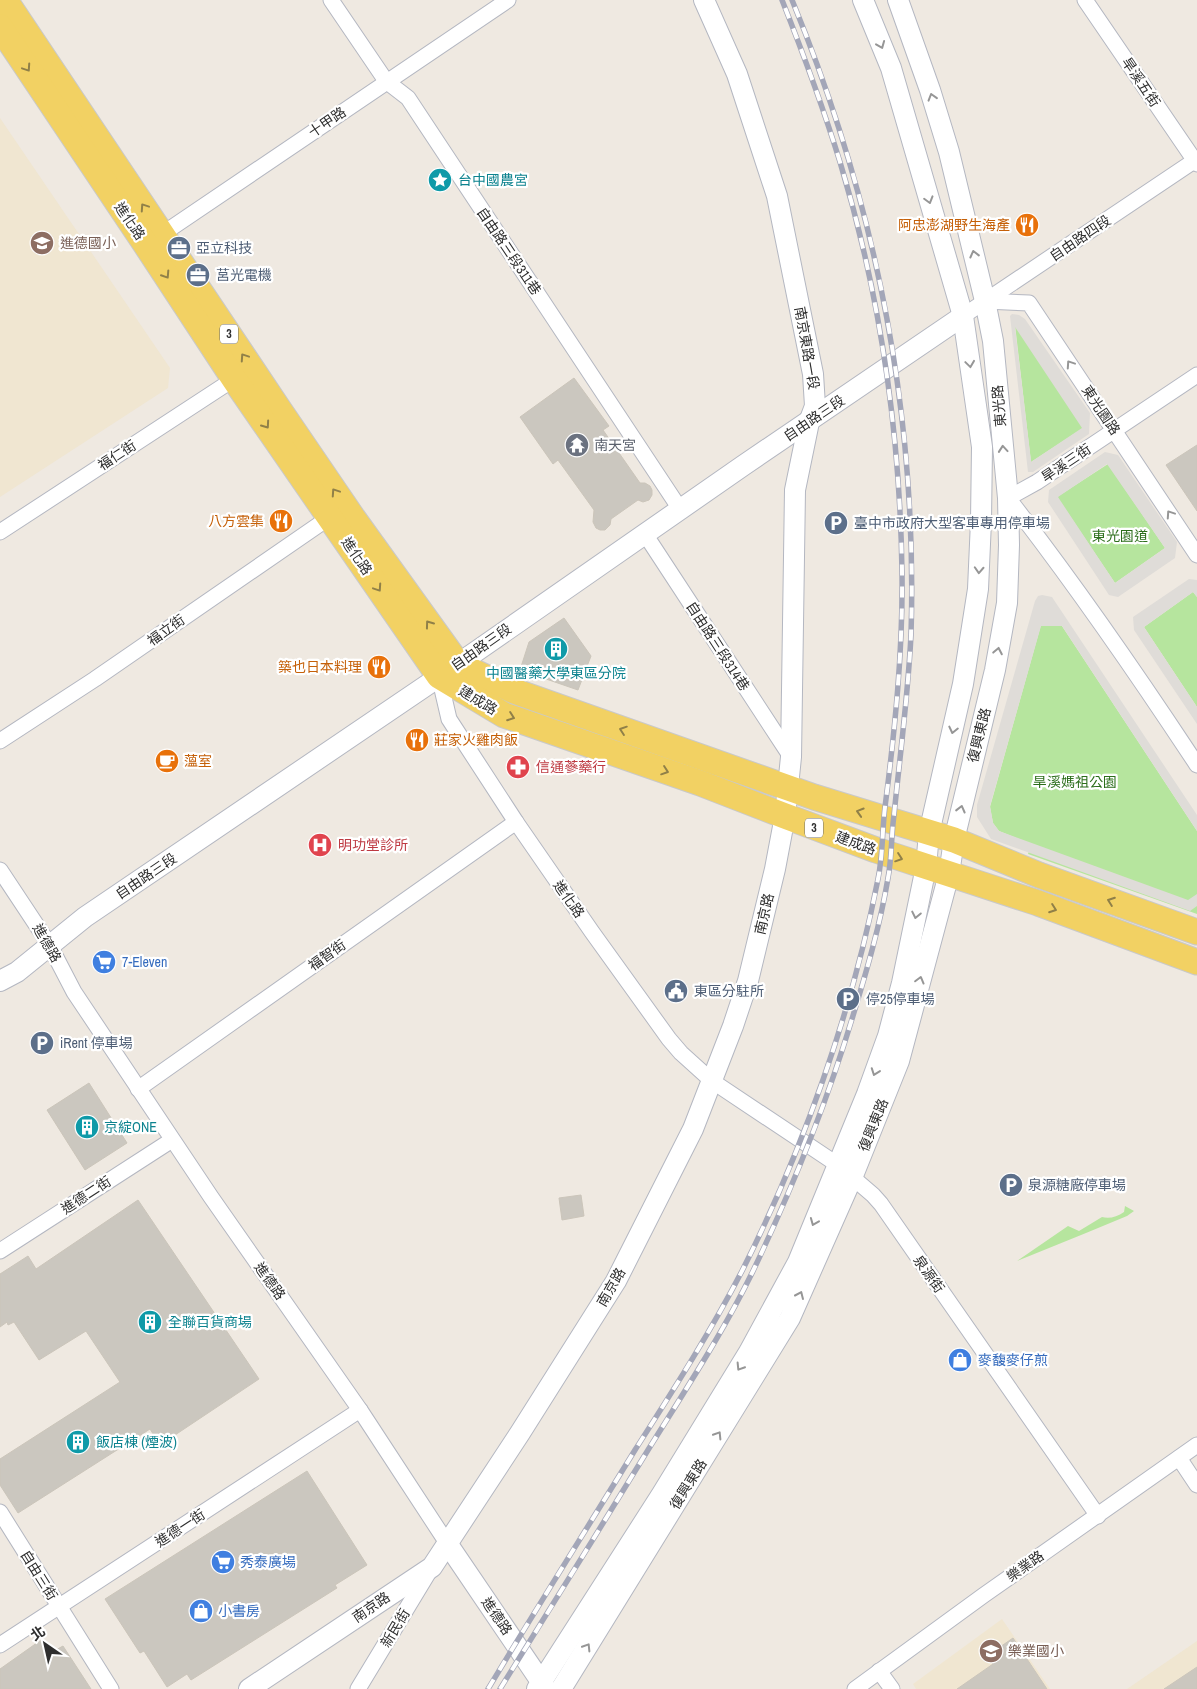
<svg xmlns="http://www.w3.org/2000/svg" width="1197" height="1689" viewBox="0 0 1197 1689" font-family="'Archivo Narrow','Noto Sans TC',sans-serif">
  <rect width="100%" height="100%" fill="#efe9e1"/>
  <g fill="#f0e6d1">
    <path d="M0 118 170 368 168 388 0 497Z"/>
    <path d="M1002 1619 1050 1689H916L913 1684Z"/>
    <path d="M1197 1641V1689H1127Z"/>
  </g>
  <g fill="#b6e59e">
    <path d="M1015 325 1083 428 1031 462Z"/>
    <path d="M1108 464 1165 548 1115 583 1057 497Z"/>
    <path d="M1193 592 1197 597V707L1144 627Z"/>
    <path d="M1058 620 1197 831V914L1028 854 1031 844 999 831 993 823 990 807 1041 625Z"/>
    <path d="M1125 1206 1134 1211 1127 1216 1086 1233 1017 1261 1068 1226 1079 1231 1102 1217C1109 1219 1117 1217 1124 1212Z"/>
  </g>
  <g fill="#dfdcd8" fill-rule="evenodd">
    <path d="M1012 314 1019 315 1025 319 1090 413 1089 434 1033 472H1028L1010 316ZM1015 327 1082 428 1031 462V461Z"/>
    <path d="M1105 452 1118 455 1177 542 1175 558 1118 597 1109 595 1048 502 1049 490ZM1107 464 1165 548 1115 583 1058 497Z"/>
    <path d="M1189 579 1197 580V597L1193 592 1144 627 1197 707V724L1134 630 1133 617Z"/>
    <path d="M1042 595 1052 597 1197 815V831L1062 626H1041L990 806 993 823 999 831 1188 900 1197 894V906L1190 911 991 839 977 817V805L1035 601 1038 596Z"/>
  </g>
  <g fill="#cbc7bf" stroke="#cbc5ba">
    <path d="M574 378 609 426 603 430 640 483H645L650 486 652 490V495L649 500 643 502 638 500 611 519 610 525 605 530H600L596 528 593 522 594 510 558 460 553 464 520 417Z"/>
    <path d="M1197 445V511L1166 465Z"/>
    <path d="M564 618 591 656 578 690 520 670 529 642Z"/>
    <path d="M89 1083 127 1143 85 1170 47 1110Z"/>
    <path d="M581 1195 584 1216 562 1220 559 1198Z"/>
    <path d="M138 1200 259 1379 160 1445 150 1429 18 1513 0 1485V1459L120 1382 86 1331 39 1360 14 1322 8 1325 7 1322 0 1327V1274L28 1256 36 1269Z"/>
    <path d="M307 1471 367 1565 335 1585 337 1588 191 1680 187 1674 167 1687 144 1651 140 1653 105 1599Z"/>
    <path d="M1013 1638 1047 1689H957L993 1664 987 1656Z"/>
    <path d="M41 1640 50 1644 54 1651 63 1646 91 1689H0V1669Z"/>
    <path d="M1197 1667V1689H1164Z"/>
  </g>
  <g fill="none" stroke-linecap="round" stroke-linejoin="round">
    <g stroke="#b4b7c1" stroke-width="17">
      <g id="minor">
        <path d="M331 0 386 81 408 98 680 509"/>
        <path d="M1085 0 1197 164"/>
        <path d="M155 239 508 0"/>
        <path d="M985 301 1029 303 1197 555"/>
        <path d="M963 316 1197 159"/>
        <path d="M1197 375 1037 482 1008 498C1075 584 1137 674 1197 765"/>
        <path d="M0 532 234 379"/>
        <path d="M645 534 791 757"/>
        <path d="M439 676 449 719 516 822 592 932 669 1039 681 1053 712 1081 838 1165 873 1195 881 1204 1098 1516"/>
        <path d="M0 741 95 679 330 517"/>
        <path d="M0 870 49 944 74 992 211 1197 360 1410 447 1543"/>
        <path d="M138 1089 516 822"/>
        <path d="M0 1251 172 1140"/>
        <path d="M1179 1458 1197 1485"/>
        <path d="M0 1512 111 1689"/>
        <path d="M0 1645 360 1410"/>
        <path d="M879 1671 892 1689"/>
        <path d="M358 1689 430 1570"/>
        <path d="M855 1689 984 1595 1197 1445"/>
      </g>
    </g>
    <g stroke="#b4b7c1" stroke-width="22">
      <g id="tertiary">
        <path d="M0 981 17 972 85 917 458 664 744 465 963 316"/>
        <path d="M447 1543 546 1689"/>
        <path d="M249 1689 432 1567 520 1433 616 1281 693 1129 733 1026 748 981 775 869 785 816 791 757 795 490 809 422 815 406 813 374 777 196 737 74 704 0"/>
        <path d="M537 1689 662 1494 749 1352 798 1262 867 1094 888 1036 902 983 926 867 929 833 963 684 978 589 981 521 982 447 963 316 891 68 863 0"/>
        <path d="M561 1689 790 1318 852 1178 899 1061 949 874 954 840 995 670 1007 603 1009 545 1008 498 993 341 985 301 949 152 930 90 898 0"/>
      </g>
    </g>
    <g stroke="#c9c9c9" stroke-width="27">
      <g id="primary">
        <path d="M5 0 278 408 353 518 458 664 514 691 814 797 954 840 1039 875 1197 932"/>
        <path d="M0 27 146 245 234 379 439 676 504 715 700 783 785 816 876 850 1038 903 1197 962"/>
      </g>
    </g>
    <use href="#minor" stroke="#fff" stroke-width="15"/>
    <use href="#tertiary" stroke="#fff" stroke-width="20"/>
    <use href="#primary" stroke="#f2d163" stroke-width="25"/>
    <g stroke="#a3a6b8" stroke-width="5.5">
      <g id="rail">
        <path d="M488 1689C536 1609 586 1530 635 1450 672 1392 710 1333 742 1271 803 1150 852 1012 878 879 883 855 882 831 885 807 895 729 903 651 902 572 900 434 880 294 840 162 823 107 803 53 782 0"/>
        <path d="M500 1689C550 1609 599 1530 648 1450 684 1392 723 1333 753 1271 792 1189 826 1105 852 1019 866 973 880 926 888 878 892 858 891 836 894 815 900 755 908 696 911 635 918 414 876 204 792 0"/>
      </g>
    </g>
    <use href="#rail" stroke="#fff" stroke-width="4" stroke-dasharray="11" stroke-linecap="butt"/>
  </g>
  <defs><path id="oneway-chevron" d="M-2-3.5L2.5 0L-2 3.5" fill="none" stroke-width="1.6" stroke-linecap="round" stroke-linejoin="round" transform="scale(1.25)"/></defs>
  <g stroke="#969696">
    <use href="#oneway-chevron" transform="translate(881 45) rotate(68)"/>
    <use href="#oneway-chevron" transform="translate(932 97) rotate(-107)"/>
    <use href="#oneway-chevron" transform="translate(929 200) rotate(74)"/>
    <use href="#oneway-chevron" transform="translate(974 254) rotate(-104)"/>
    <use href="#oneway-chevron" transform="translate(970 364) rotate(82)"/>
    <use href="#oneway-chevron" transform="translate(1070 364) rotate(-124)"/>
    <use href="#oneway-chevron" transform="translate(1003 449) rotate(-95)"/>
    <use href="#oneway-chevron" transform="translate(1170 514) rotate(-124)"/>
    <use href="#oneway-chevron" transform="translate(979 570) rotate(93)"/>
    <use href="#oneway-chevron" transform="translate(998 651) rotate(-79)"/>
    <use href="#oneway-chevron" transform="translate(953 730) rotate(103)"/>
    <use href="#oneway-chevron" transform="translate(961 809) rotate(-76)"/>
    <use href="#oneway-chevron" transform="translate(916 915) rotate(102)"/>
    <use href="#oneway-chevron" transform="translate(920 980) rotate(-75)"/>
    <use href="#oneway-chevron" transform="translate(875 1072) rotate(110)"/>
    <use href="#oneway-chevron" transform="translate(814 1222) rotate(112)"/>
    <use href="#oneway-chevron" transform="translate(800 1295) rotate(-66)"/>
    <use href="#oneway-chevron" transform="translate(740 1367) rotate(122)"/>
    <use href="#oneway-chevron" transform="translate(718 1435) rotate(-58)"/>
    <use href="#oneway-chevron" transform="translate(587 1647) rotate(-58)"/>
  </g>
  <g stroke="#908048">
    <use href="#oneway-chevron" transform="translate(27 68) rotate(56)"/>
    <use href="#oneway-chevron" transform="translate(144 207) rotate(-124)"/>
    <use href="#oneway-chevron" transform="translate(166 275) rotate(57)"/>
    <use href="#oneway-chevron" transform="translate(244 357) rotate(-124)"/>
    <use href="#oneway-chevron" transform="translate(266 425) rotate(55)"/>
    <use href="#oneway-chevron" transform="translate(335 492) rotate(-124)"/>
    <use href="#oneway-chevron" transform="translate(378 588) rotate(56)"/>
    <use href="#oneway-chevron" transform="translate(429 624) rotate(-126)"/>
    <use href="#oneway-chevron" transform="translate(511 717) rotate(20)"/>
    <use href="#oneway-chevron" transform="translate(623 730) rotate(-161)"/>
    <use href="#oneway-chevron" transform="translate(665 771) rotate(19)"/>
    <use href="#oneway-chevron" transform="translate(860 812) rotate(-163)"/>
    <use href="#oneway-chevron" transform="translate(899 858) rotate(19)"/>
    <use href="#oneway-chevron" transform="translate(1111 901) rotate(-160)"/>
    <use href="#oneway-chevron" transform="translate(1053 909) rotate(20)"/>
  </g>
  <defs>
    <g id="sight-disc" transform="scale(1.25)"><circle r="9.5" fill="#0f9aa8" stroke="#fff"/><path d="M0-6L1.8-2.2L6-1.7L2.9 1.2L3.7 5.4L0 3.3L-3.7 5.4L-2.9 1.2L-6-1.7L-1.8-2.2Z" fill="#fff"/></g>
    <g id="restaurant-disc" transform="scale(1.25)"><circle r="9.5" fill="#e8710a" stroke="#fff"/><path d="M-5-6h1v4h1v-4h1v4h1v-4h1v5L-1.5 .5V6h-2V.5L-5-1ZM5-6V6H3V1.5H1.5Q1.5-4 5-6Z" fill="#fff"/></g>
    <g id="school-disc" transform="scale(1.25)"><circle r="9.5" fill="#8d6e63" stroke="#fff"/><path d="M0-5L7-2L0 1L-7-2ZM-4 1L0 2.5L4 1V4Q0 6-4 4Z" fill="#fff"/></g>
    <g id="office-disc" transform="scale(1.25)"><circle r="9.5" fill="#5c6f8a" stroke="#fff"/><path d="M-6-3h4V-5.5h4V-3h4V5H-6ZM-1-4.5V-3h2v-1.5ZM-6 0V1H6V0Z" fill="#fff"/></g>
    <g id="temple-disc" transform="scale(1.25)"><circle r="9.5" fill="#6b7280" stroke="#fff"/><path d="M0-6L5-2H3V0L6.5 2.5H4V6H1.5V3h-3V6H-4V2.5H-6.5L-3 0V-2H-5Z" fill="#fff"/></g>
    <g id="parking-disc" transform="scale(1.25)"><circle r="9.5" fill="#5c6f8a" stroke="#fff"/><path d="M-3.5-5.5H1a3.5 3.5 0 0 1 0 7H-1V5.5H-3.5ZM-1-3.4V-.6H.8a1.4 1.4 0 0 0 0-2.8Z" fill="#fff"/></g>
    <g id="building-disc" transform="scale(1.25)"><circle r="9.5" fill="#0f9aa8" stroke="#fff"/><path d="M-4-6H4V6H1V3H-1V6H-4ZM-2.5-4.3h1.7v1.8h-1.7ZM.8-4.3h1.7v1.8H.8ZM-2.5-1h1.7V.8h-1.7ZM.8-1h1.7V.8H.8Z" fill="#fff"/></g>
    <g id="cafe-disc" transform="scale(1.25)"><circle r="9.5" fill="#e8710a" stroke="#fff"/><path d="M-5.5-4.5H6V0H3Q3 3.5 0 3.5H-2.5Q-5.5 3.5-5.5 0ZM3-3.2v2h1.7v-2ZM-6 4.5H4V6H-6Z" fill="#fff"/></g>
    <g id="pharmacy-disc" transform="scale(1.25)"><circle r="9.5" fill="#e0444e" stroke="#fff"/><path d="M-2-6h4v4h4v4h-4v4h-4v-4h-4v-4h4Z" fill="#fff"/></g>
    <g id="hospital-disc" transform="scale(1.25)"><circle r="9.5" fill="#e0444e" stroke="#fff"/><path d="M-5-5h3v3.5h4V-5h3V5h-3V1.5h-4V5h-3Z" fill="#fff"/></g>
    <g id="supermarket-disc" transform="scale(1.25)"><circle r="9.5" fill="#3f7fe0" stroke="#fff"/><path d="M-6-5.5h2.5l.6 2H6L4.5 2H-2.5L-4.4-4H-6ZM-1.5 3.2a1.3 1.3 0 1 0 .1 0ZM3 3.2a1.3 1.3 0 1 0 .1 0Z" fill="#fff"/></g>
    <g id="civic-disc" transform="scale(1.25)"><circle r="9.5" fill="#5c6f8a" stroke="#fff"/><path d="M-.6-6.5H3V-4.5H.6V-3L4-1V1h2V6H-6V1h2V-1L-.6-3ZM-1.2 2.5V6h2.4V2.5Z" fill="#fff"/></g>
    <g id="shop-disc" transform="scale(1.25)"><circle r="9.5" fill="#3f7fe0" stroke="#fff"/><path d="M-5-2.5h2.3a2.7 3.5 0 0 1 5.4 0H5L5.5 6h-11ZM-1.5-2.5h3a1.5 2.3 0 0 0-3 0Z" fill="#fff"/></g>
  </defs>
  <g fill-rule="evenodd">
    <use href="#sight-disc" x="440" y="180"/>
    <use href="#restaurant-disc" x="1027" y="225"/>
    <use href="#school-disc" x="42" y="243"/>
    <use href="#office-disc" x="179" y="248"/>
    <use href="#office-disc" x="198" y="275"/>
    <use href="#temple-disc" x="577" y="445"/>
    <use href="#restaurant-disc" x="281" y="521"/>
    <use href="#parking-disc" x="836" y="523"/>
    <use href="#building-disc" x="556" y="649"/>
    <use href="#restaurant-disc" x="379" y="667"/>
    <use href="#restaurant-disc" x="417" y="740"/>
    <use href="#cafe-disc" x="167" y="761"/>
    <use href="#pharmacy-disc" x="518" y="767"/>
    <use href="#hospital-disc" x="320" y="845"/>
    <use href="#supermarket-disc" x="104" y="962"/>
    <use href="#civic-disc" x="676" y="991"/>
    <use href="#parking-disc" x="848" y="999"/>
    <use href="#parking-disc" x="42" y="1043"/>
    <use href="#building-disc" x="87" y="1127"/>
    <use href="#parking-disc" x="1011" y="1185"/>
    <use href="#building-disc" x="150" y="1322"/>
    <use href="#shop-disc" x="960" y="1360"/>
    <use href="#building-disc" x="78" y="1442"/>
    <use href="#supermarket-disc" x="223" y="1562"/>
    <use href="#shop-disc" x="201" y="1611"/>
    <use href="#school-disc" x="991" y="1651"/>
  </g>
  <g text-anchor="middle" stroke-width="4.5" stroke-linejoin="round" paint-order="stroke">
    <g fill="#fff" stroke="#6d6d6d" stroke-width="1">
      <rect x="220" y="324.5" width="18" height="19" rx="4"/>
      <rect x="805" y="818.5" width="18" height="19" rx="4"/>
    </g>
    <g font-size="12" font-weight="bold" fill="#2e2e2e">
      <text x="229" y="338">3</text>
      <text x="814" y="832">3</text>
    </g>
    <g font-size="14" fill="#2e2e2e" stroke="#fff">
      <text transform="translate(1141 82) rotate(56)" y="5">旱溪五街</text>
      <text transform="translate(327 122) rotate(-34)" y="5">十甲路</text>
      <text transform="translate(130 221) rotate(56)" y="5">進化路</text>
      <text transform="translate(1080 238) rotate(-34)" y="5">自由路四段</text>
      <text transform="translate(509 251) rotate(56)" y="5">自由路三段311巷</text>
      <text transform="translate(807 348) rotate(80)" y="5">南京東路一段</text>
      <text transform="translate(999 406) rotate(-95)" y="5">東光路</text>
      <text transform="translate(1101 410) rotate(56)" y="5">東光園路</text>
      <text transform="translate(814 418) rotate(-34)" y="5">自由路三段</text>
      <text transform="translate(117 455) rotate(-33)" y="5">福仁街</text>
      <text transform="translate(1066 463) rotate(-34)" y="5">旱溪三街</text>
      <text transform="translate(357 556) rotate(56)" y="5">進化路</text>
      <text transform="translate(166 630) rotate(-35)" y="5">福立街</text>
      <text transform="translate(718 646) rotate(57)" y="5">自由路三段314巷</text>
      <text transform="translate(481 647) rotate(-35)" y="5">自由路三段</text>
      <text transform="translate(478 700) rotate(31)" y="5">建成路</text>
      <text transform="translate(979 735) rotate(-76)" y="5">復興東路</text>
      <text transform="translate(856 843) rotate(20)" y="5">建成路</text>
      <text transform="translate(146 876) rotate(-34)" y="5">自由路三段</text>
      <text transform="translate(569 899) rotate(55)" y="5">進化路</text>
      <text transform="translate(764 914) rotate(-77)" y="5">南京路</text>
      <text transform="translate(47 943) rotate(60)" y="5">進德路</text>
      <text transform="translate(327 955) rotate(-35)" y="5">福智街</text>
      <text transform="translate(873 1125) rotate(-68)" y="5">復興東路</text>
      <text transform="translate(86 1195) rotate(-33)" y="5">進德二街</text>
      <text transform="translate(929 1274) rotate(55)" y="5">泉源街</text>
      <text transform="translate(270 1281) rotate(55)" y="5">進德路</text>
      <text transform="translate(611 1287) rotate(-60)" y="5">南京路</text>
      <text transform="translate(688 1484) rotate(-58)" y="5">復興東路</text>
      <text transform="translate(180 1528) rotate(-33)" y="5">進德一街</text>
      <text transform="translate(1025 1566) rotate(-35)" y="5">樂業路</text>
      <text transform="translate(39 1575) rotate(58)" y="5">自由三街</text>
      <text transform="translate(371 1607) rotate(-34)" y="5">南京路</text>
      <text transform="translate(497 1616) rotate(56)" y="5">進德路</text>
      <text transform="translate(395 1628) rotate(-59)" y="5">新民街</text>
    </g>
    <g font-size="14" fill="#0d838f" stroke="#fff" text-anchor="start">
      <text x="458" y="185">台中國農宮</text>
      <text x="556" y="678" text-anchor="middle">中國醫藥大學東區分院</text>
      <text x="104" y="1132">京綻ONE</text>
      <text x="168" y="1327">全聯百貨商場</text>
      <text x="96" y="1447">飯店棟 (煙波)</text>
    </g>
    <g font-size="14" fill="#c56008" stroke="#fff" text-anchor="end">
      <text x="1010" y="230">阿忠澎湖野生海產</text>
      <text x="264" y="526">八方雲集</text>
      <text x="362" y="672">築也日本料理</text>
      <text x="434" y="745" text-anchor="start">莊家火雞肉飯</text>
      <text x="184" y="766" text-anchor="start">薀室</text>
    </g>
    <g font-size="14" fill="#785e54" stroke="#fff" text-anchor="start">
      <text x="60" y="248">進德國小</text>
      <text x="1008" y="1656">樂業國小</text>
    </g>
    <g font-size="14" fill="#4e5e75" stroke="#fff" text-anchor="start">
      <text x="196" y="253">亞立科技</text>
      <text x="216" y="280">莒光電機</text>
      <text x="854" y="528">臺中市政府大型客車專用停車場</text>
      <text x="694" y="996">東區分駐所</text>
      <text x="866" y="1004">停25停車場</text>
      <text x="60" y="1048">iRent 停車場</text>
      <text x="1028" y="1190">泉源糖廠停車場</text>
    </g>
    <g font-size="14" fill="#5b616d" stroke="#fff" text-anchor="start">
      <text x="594" y="450">南天宮</text>
    </g>
    <g font-size="14" fill="#2c6e1b" stroke="#fff">
      <text x="1120" y="541">東光園道</text>
      <text x="1075" y="787">旱溪媽祖公園</text>
    </g>
    <g font-size="14" fill="#be3a42" stroke="#fff" text-anchor="start">
      <text x="536" y="772">信通蔘藥行</text>
      <text x="338" y="850">明功堂診所</text>
    </g>
    <g font-size="14" fill="#366cbe" stroke="#fff" text-anchor="start">
      <text x="122" y="967">7-Eleven</text>
      <text x="978" y="1365">麥馥麥仔煎</text>
      <text x="240" y="1567">秀泰廣場</text>
      <text x="218" y="1616">小書房</text>
    </g>
  </g>
  <g transform="translate(45 1644) rotate(326)" stroke="#ffffff" stroke-width="4" paint-order="stroke">
  <path d="M0-4L9 19L0 12L-9 19Z" fill="#2e2e2e"/>
  <text y="-8" font-size="14" font-weight="bold" text-anchor="middle" fill="#2e2e2e">北</text>
  </g>
</svg>
